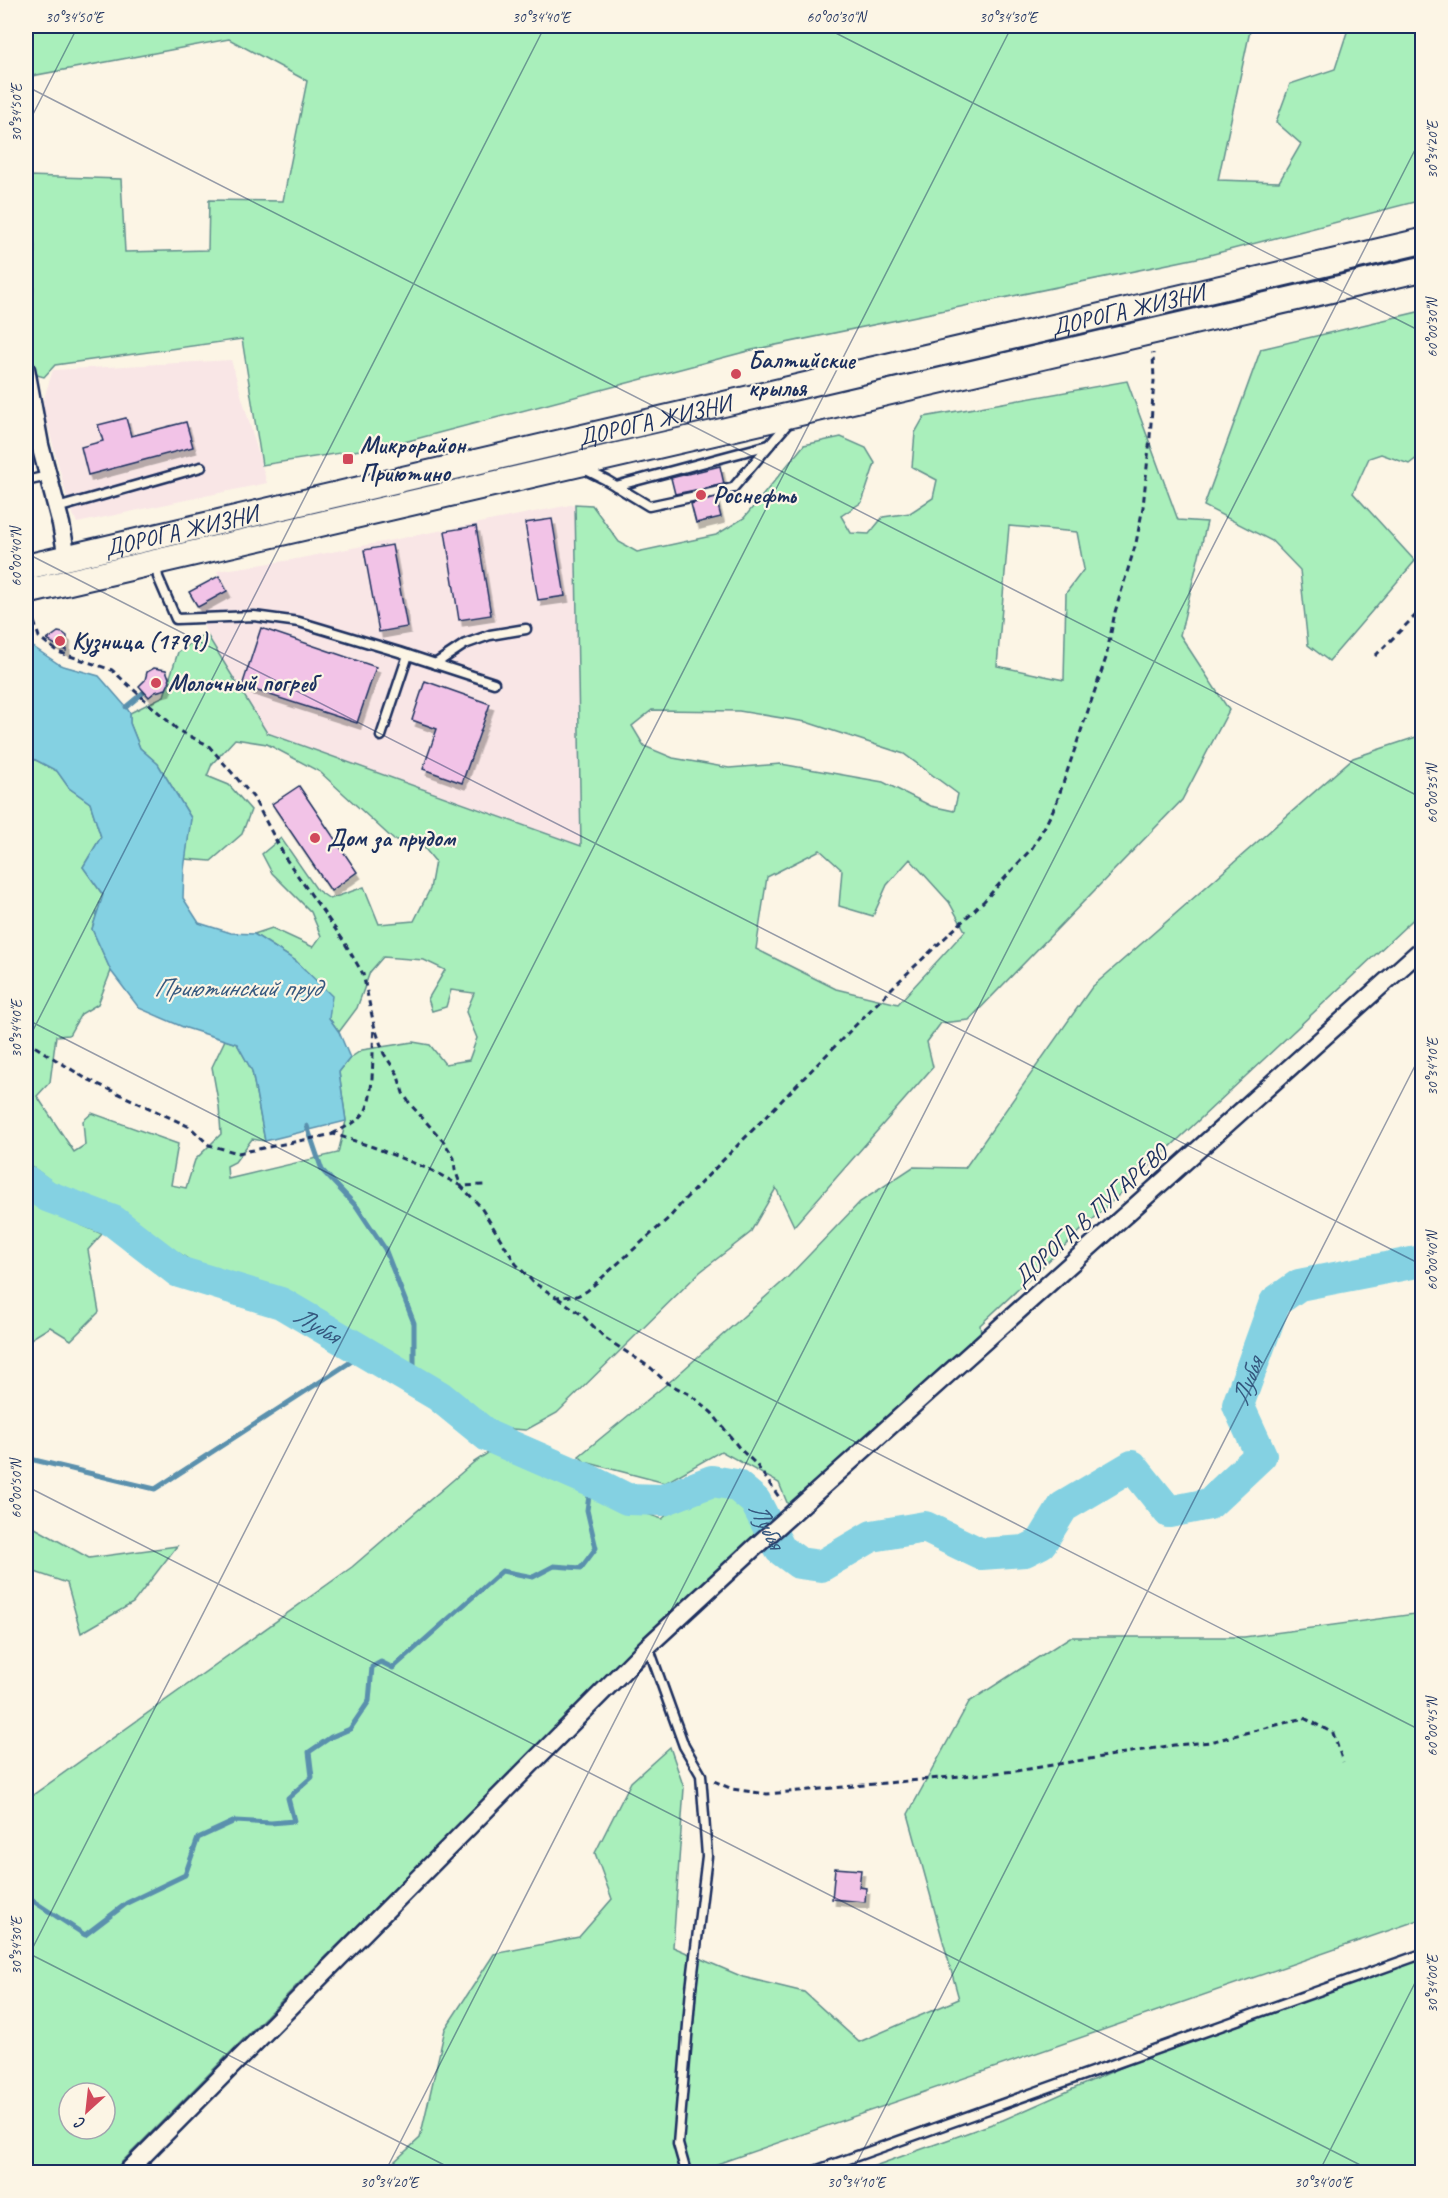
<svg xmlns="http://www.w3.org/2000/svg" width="1448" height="2198" viewBox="0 0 1448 2198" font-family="Caveat,sans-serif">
  <defs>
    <filter id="shadow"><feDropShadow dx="3.5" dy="6" stdDeviation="0" flood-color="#0004"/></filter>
  </defs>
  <rect width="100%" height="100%" fill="#fcf5e5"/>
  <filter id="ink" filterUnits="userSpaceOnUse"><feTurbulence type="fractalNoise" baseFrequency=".0167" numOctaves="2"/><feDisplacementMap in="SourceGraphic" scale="12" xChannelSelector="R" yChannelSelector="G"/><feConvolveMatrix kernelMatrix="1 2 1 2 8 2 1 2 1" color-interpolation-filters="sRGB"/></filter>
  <g filter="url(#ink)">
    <g fill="#f9e6e6">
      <path d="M231 360 267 483 77 523 69 505 42 404 53 370Z"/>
      <path d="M575 504 581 846 267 733 206 633 198 607 189 592 219 576 217 571 291 560Z"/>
    </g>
    <g fill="#a9efbb" stroke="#628f8c" stroke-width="1.5" fill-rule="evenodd">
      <path d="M26 26H1251L1218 180 1279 182 1301 144 1276 122 1290 84 1335 69 1349 26H1422V200L1202 257 752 350 393 445 262 465 242 339 55 365 44 377 33 374 31 354 35 250 28 176 121 179 125 252 208 250 209 200 283 201 307 81 229 39 26 77Z"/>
      <path d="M1422 311V454L1409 464 1381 454 1369 458 1353 493 1415 561 1329 661 1308 645 1300 570 1272 541 1204 506 1261 349Z"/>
      <path d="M1127 381 1178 520 1207 522 1180 635 1229 710 1182 800 969 1020 941 1023 927 1042 933 1067 794 1226 776 1188 750 1233 700 1272 557 1413 526 1430 499 1428 373 1342 289 1294 191 1261 120 1213 58 1186 26 1162V755L57 771 69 788 90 803 101 837 83 867 103 895 92 929 111 971 98 1004 81 1014 69 1035 56 1036 50 1082 37 1096 74 1152 85 1145 83 1121 92 1113 178 1144 171 1185 186 1188 195 1160 221 1134 219 1106 212 1067 225 1040 237 1044 252 1071 265 1141 252 1139 235 1162 227 1166 228 1179 338 1153 346 1121 339 1072 350 1058 362 1050 413 1042 430 1045 445 1064 469 1060 477 1038 466 1012 474 993 451 990 446 1007 432 1011 428 999 445 970 424 960 383 957 370 972 357 1008 339 1032 329 1018 296 961 254 934 272 928 313 947 321 936 311 912 272 873 262 854 281 838 317 890 330 899 364 887 379 924 414 921 430 889 435 861 417 839 394 840 320 772 267 744 235 739 212 764 207 776 229 785 251 810 242 834 211 861 185 859 191 818 158 764 140 748 130 723V713L164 696 178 652 206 633 267 733 581 846 575 504 592 505 619 542 637 552 716 535 744 518 804 445 841 437 866 448 875 463 862 502 841 516 851 533 869 534 883 517 910 513 933 498 937 480 912 467 915 433 924 417ZM1009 526 1077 532 1084 569 1066 593 1064 680 997 666ZM652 710 739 711 806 722 904 754 958 794 954 811 931 806 883 782 781 764 729 768 673 758 644 746 632 726ZM820 850 842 870 839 906 873 916 887 885 910 859 949 902 965 931 898 1004 836 989 756 949 767 877Z"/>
      <path d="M1422 735V911L980 1325 981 1333 788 1505 779 1483 721 1451 665 1483 585 1462 579 1456 673 1379 788 1277 860 1202 913 1167 965 1168 1092 987 1353 758Z"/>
      <path d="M26 1201 102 1234 88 1250 99 1312 71 1340 50 1327 26 1342Z"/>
      <path d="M497 1447 561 1481 602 1499 662 1519 688 1497 699 1496 718 1488 744 1500 755 1534 299 1983 112 2172H26V1800L352 1567 474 1462ZM69 2093H105V2129H69Z"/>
      <path d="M26 1523 89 1558 177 1546 133 1603 81 1633 67 1583 26 1569Z"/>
      <path d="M1422 1613V1919L694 2172H383L420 2138 445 2029 494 1954 579 1937 612 1899 595 1853 631 1782 670 1747 684 1788 673 1947 743 1977 804 1992 859 2042 959 1999 908 1814 969 1702 1070 1637H1244Z"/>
      <path d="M1422 1955V2172H858L1003 2120 1156 2052Z"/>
    </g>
    <path fill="#84d1e2" stroke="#5a90ad" stroke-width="1.5" d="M26 642 60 665 99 676 126 707 130 713V723L140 748 158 764 191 818 184 870 183 898 199 923 231 933 254 934 296 961 332 996 329 1018 339 1032 350 1058 339 1072 346 1121 265 1141 252 1071 237 1044 183 1027 139 1008 111 971 92 929 103 895 83 867 101 837 90 803 69 788 57 771 26 755Z"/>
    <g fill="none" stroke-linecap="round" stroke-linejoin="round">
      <g stroke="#5a90ad" stroke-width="5">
        <path d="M126 707 144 692"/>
        <path d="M307 1126 322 1170 357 1207 385 1249 414 1323V1381"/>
        <path d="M26 1458 155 1489 366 1352"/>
        <path d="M26 1899H30L85 1935 127 1903 185 1875 198 1838 235 1821 271 1823 294 1821 288 1798 312 1777 309 1752 331 1737 350 1729 369 1701 372 1667 381 1662 393 1668 502 1571 533 1577 554 1566 581 1568 596 1548 587 1510 591 1481"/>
      </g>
      <path stroke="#84d1e2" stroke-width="32" id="s1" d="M26 1181 47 1196 113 1221 179 1272 281 1303 439 1396 488 1436 591 1481 627 1499 663 1500 712 1481 736 1485 755 1501 780 1549 799 1563 821 1566 872 1536 925 1527 981 1554 1025 1551 1041 1543 1063 1507 1132 1466 1169 1512 1209 1504 1261 1455 1238 1405 1275 1302 1299 1285 1422 1261"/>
    </g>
    <g fill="#f2c3e7" stroke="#1b2f5e" stroke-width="1.5" filter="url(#shadow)">
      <path d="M126 418 131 436 186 422 193 447 88 475 81 447 103 441 98 425Z"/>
      <path d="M720 466 724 484 706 488 701 492 695 490 675 494 671 478Z"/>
      <path d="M702 498 708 500 716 498 721 517 696 523 691 504 700 501Z"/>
      <path d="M552 519 565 596 538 600 525 523Z"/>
      <path d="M476 526 491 615 459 620 445 531Z"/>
      <path d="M392 545 407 627 379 632 364 550Z"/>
      <path d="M219 576 227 591 198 607 189 592Z"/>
      <path d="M261 628 376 667 357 723 242 686Z"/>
      <path d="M58 632 63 633 67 636 66 651 47 640Z"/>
      <path d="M154 668 166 670 170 681 166 689 155 692 149 697 139 686 145 680 147 672Z"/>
      <path d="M425 681 490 704 462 783 423 769 437 729 412 720Z"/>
      <path d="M299 786 357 872 331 891 272 804Z"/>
      <path d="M835 1868 861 1870 859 1887 866 1888 865 1902 832 1899Z"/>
    </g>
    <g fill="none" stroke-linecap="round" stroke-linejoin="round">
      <g stroke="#1b2f5e" stroke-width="13">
        <g id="lane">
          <path d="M584 469 606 480 649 506 696 496"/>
          <path d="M26 481 48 476"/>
          <path d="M616 486 769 445"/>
          <path d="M707 494 733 488 789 422"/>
          <path d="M57 508 201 467"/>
          <path d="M156 563 158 577 176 619 254 616 299 622 399 652 494 683"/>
          <path d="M435 664 465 644 490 635 526 629"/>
          <path d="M381 736 408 655"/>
          <path d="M648 1646 684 1746 701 1775 707 1856 691 1989 678 2144 686 2172"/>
          <path d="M812 2172 1422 1954"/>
        </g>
      </g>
      <g stroke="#1b2f5e" stroke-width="21">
        <g id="street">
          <path d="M26 369 40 445 61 524 67 558"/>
          <path d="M127 2172 648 1646 755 1547 1422 949"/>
        </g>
      </g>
      <g stroke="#1b2f5e" stroke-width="28">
        <g id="secondary">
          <path id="s2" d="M26 567 1422 241"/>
          <path d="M26 592 1422 269"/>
        </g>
      </g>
      <g stroke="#1b2f5e" stroke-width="3" stroke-dasharray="6 4.5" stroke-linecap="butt">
        <path d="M31 612 39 637 58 652 112 670 179 731 208 745 253 797 286 859 343 940 363 974 374 1025 384 1054 397 1073 403 1093 410 1104 444 1142 454 1158 455 1170 461 1186 480 1206 516 1264 533 1282 556 1297 577 1296 587 1291 670 1217 685 1199 896 984 984 901 1032 848 1045 826 1056 804 1106 658 1115 612 1136 543 1143 507 1150 437 1154 381 1153 353"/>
        <path d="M1375 656 1422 609"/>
        <path d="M26 1041 85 1078 190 1127 209 1145 238 1153 334 1134 373 1147 431 1170 461 1186 485 1185"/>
        <path d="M332 1134C343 1128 357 1123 364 1113 375 1099 372 1046 374 1027"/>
        <path d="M558 1298 581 1314 605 1338 651 1368 667 1383 691 1395 712 1413 740 1449 756 1464 781 1500"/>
        <path d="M714 1781 732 1789 767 1794 1016 1771 1174 1745 1210 1742 1304 1718 1333 1733 1343 1762"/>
      </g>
      <use href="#lane" stroke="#fcf5e5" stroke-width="8"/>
      <use href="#street" stroke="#fcf5e5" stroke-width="16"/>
      <use href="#secondary" stroke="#fcf5e5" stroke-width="24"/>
    </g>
  </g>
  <path fill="none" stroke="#1b2f5e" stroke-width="1.5" stroke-opacity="0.45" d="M822 26 1422 332M26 86 1422 798M26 128 78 26M26 553 1422 1265M26 1019 1422 1731M26 1044 545 26M26 1486 1374 2172M26 1952 458 2172M26 1961 1012 26M385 2172 1422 136M852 2172 1422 1052M1319 2172 1422 1969"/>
  <g fill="#d1495b" stroke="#fcf5e5" stroke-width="2">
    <circle cx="736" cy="374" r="6"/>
    <rect x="342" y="453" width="12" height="12" rx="3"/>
    <circle cx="701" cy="495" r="6"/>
    <circle cx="60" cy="641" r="6"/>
    <circle cx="156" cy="683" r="6"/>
    <circle cx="315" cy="838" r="6"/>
  </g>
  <g text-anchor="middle" stroke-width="4.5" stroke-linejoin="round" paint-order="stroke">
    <g font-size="24" fill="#1b2f5e" stroke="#fcf5e5">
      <text dy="8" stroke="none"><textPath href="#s2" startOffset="1131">ДОРОГА ЖИЗНИ</textPath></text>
      <text dy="8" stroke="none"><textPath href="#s2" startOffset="645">ДОРОГА ЖИЗНИ</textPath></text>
      <text dy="8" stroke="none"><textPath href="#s2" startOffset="159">ДОРОГА ЖИЗНИ</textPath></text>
      <text transform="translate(1090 1215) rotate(-42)" y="8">ДОРОГА В ПУГАРЕВО</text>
    </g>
    <g font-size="24" font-weight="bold" fill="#1b2f5e" stroke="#fcf5e5" text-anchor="start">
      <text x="748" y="368">Балтийские<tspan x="748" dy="28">крылья</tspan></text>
      <text x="360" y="453">Микрорайон<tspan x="360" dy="28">Приютино</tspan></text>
      <text x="713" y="503">Роснефть</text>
      <text x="72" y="649">Кузница (1799)</text>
      <text x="168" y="691">Молочный погреб</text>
      <text x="327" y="846">Дом за прудом</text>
    </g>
    <g font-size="26" font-style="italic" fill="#35587f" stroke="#fcf5e5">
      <text x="237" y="996">Приютинский пруд</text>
      <text dy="9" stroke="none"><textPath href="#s1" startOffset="328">Лубья</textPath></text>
      <text dy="9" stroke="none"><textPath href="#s1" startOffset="1534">Лубья</textPath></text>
      <text dy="9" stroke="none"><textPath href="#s1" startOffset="850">Лубья</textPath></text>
    </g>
  </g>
  <rect width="1448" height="2198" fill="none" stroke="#fcf5e5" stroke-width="66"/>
  <g transform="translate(87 2111) rotate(207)"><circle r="28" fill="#fcf5e5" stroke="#a2a6af" stroke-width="1.5"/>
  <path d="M0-4.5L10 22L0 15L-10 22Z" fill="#d1495b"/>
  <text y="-9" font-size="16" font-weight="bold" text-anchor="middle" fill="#1b2f5e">С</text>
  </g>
  <rect x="33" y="33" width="1382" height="2132" fill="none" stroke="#1b2f5e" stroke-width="2"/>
  <g font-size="15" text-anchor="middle" fill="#1b2f5e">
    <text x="74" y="22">30°34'50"E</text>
    <text x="541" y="22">30°34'40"E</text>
    <text x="836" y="22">60°00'30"N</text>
    <text x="1008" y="22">30°34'30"E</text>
    <text transform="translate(16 113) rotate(-90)" y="5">30°34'50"E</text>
    <text transform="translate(1432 150) rotate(-90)" y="5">30°34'20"E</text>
    <text transform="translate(1432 328) rotate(-90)" y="5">60°00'30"N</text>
    <text transform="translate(16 557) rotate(-90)" y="5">60°00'40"N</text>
    <text transform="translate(1432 794) rotate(-90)" y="5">60°00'35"N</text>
    <text transform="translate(16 1029) rotate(-90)" y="5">30°34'40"E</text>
    <text transform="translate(1432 1067) rotate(-90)" y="5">30°34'10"E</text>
    <text transform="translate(1432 1261) rotate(-90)" y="5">60°00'40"N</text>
    <text transform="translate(16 1489) rotate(-90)" y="5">60°00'50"N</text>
    <text transform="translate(1432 1727) rotate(-90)" y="5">60°00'45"N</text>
    <text transform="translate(16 1946) rotate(-90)" y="5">30°34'30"E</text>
    <text transform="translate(1432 1984) rotate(-90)" y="5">30°34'00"E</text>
    <text x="389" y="2187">30°34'20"E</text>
    <text x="856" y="2187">30°34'10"E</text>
    <text x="1323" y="2187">30°34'00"E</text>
  </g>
</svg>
